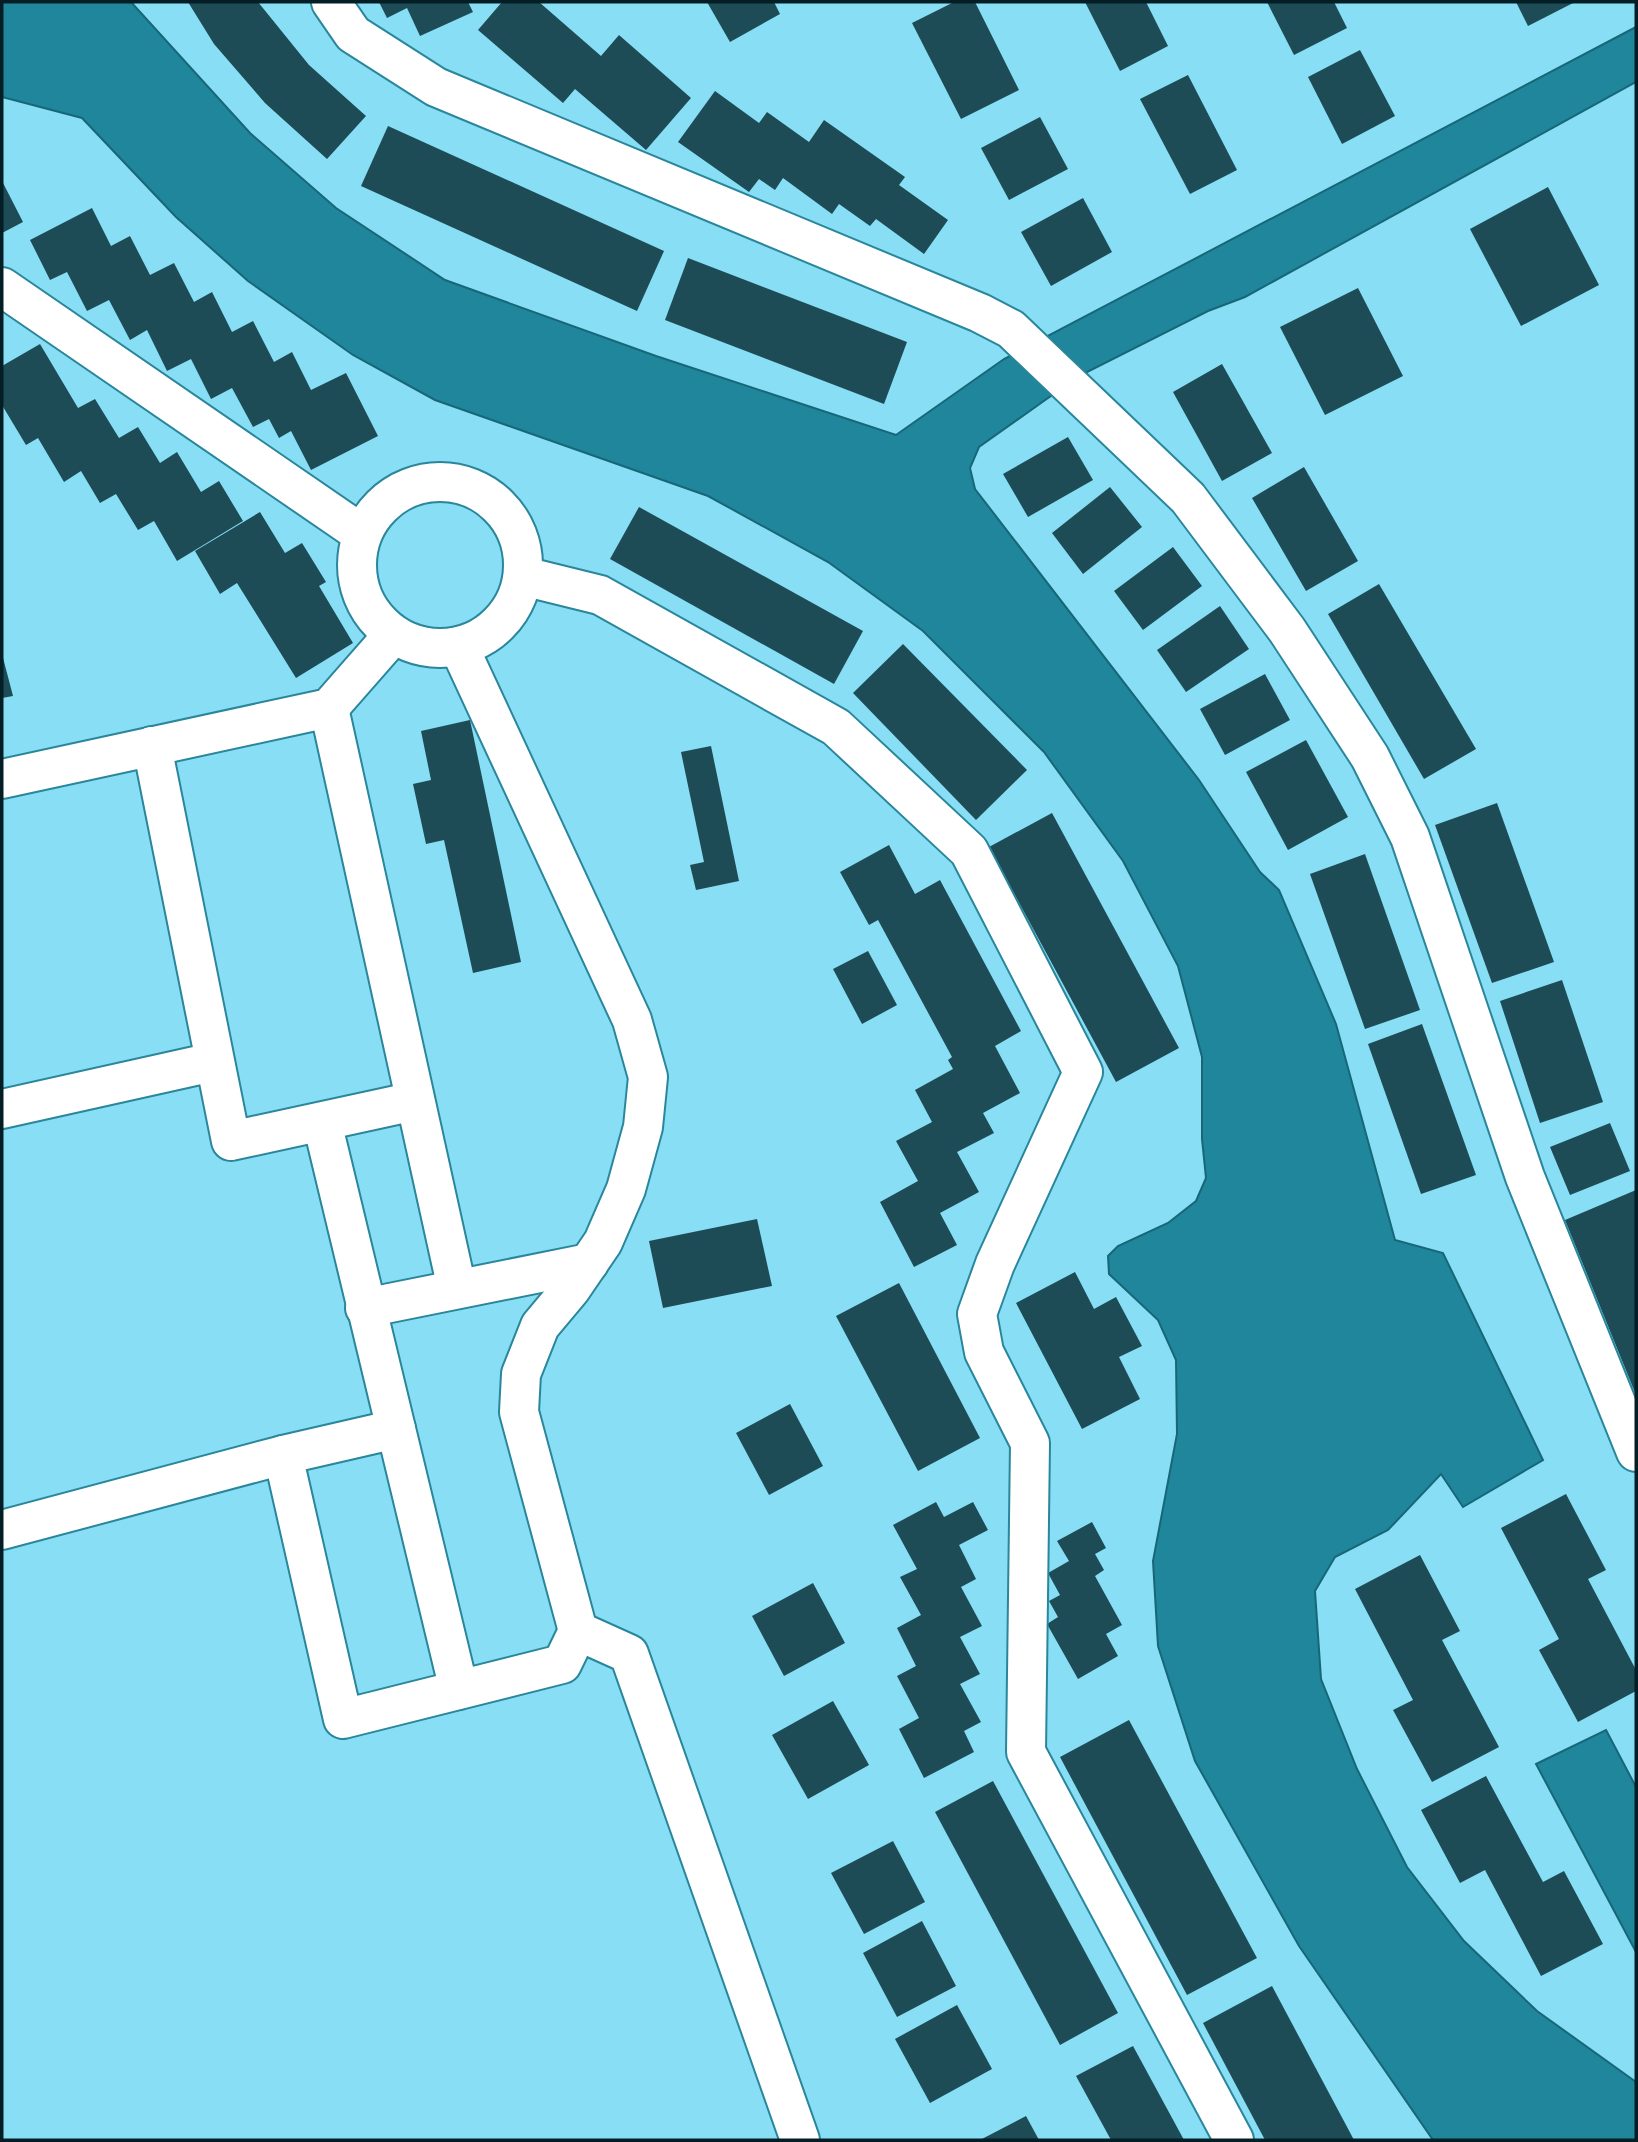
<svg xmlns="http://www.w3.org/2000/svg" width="1638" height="2142" viewBox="0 0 1638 2142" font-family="'Golos Text',sans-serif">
  <rect width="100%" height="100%" fill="#88def4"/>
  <g fill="#1f869b" stroke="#176778" stroke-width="2">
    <path d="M2 2H131L250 133 336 208 445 280 656 356 896 435 1004 359 1636 27V82L1245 297 1208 311 1079 376 979 447 970 468 975 489 1199 780 1260 872 1279 890 1336 1024 1395 1240 1443 1253 1543 1460 1463 1507 1441 1474 1388 1530 1335 1557 1315 1591 1321 1679 1357 1769 1407 1867 1464 1941 1537 2011 1636 2082V2140H1433L1299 1946 1195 1761 1158 1646 1153 1561 1177 1434 1176 1360 1158 1320 1109 1274 1108 1256 1118 1246 1168 1223 1196 1201 1206 1178 1202 1139V1057L1178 966 1123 861 1044 752 923 631 828 562 708 496 435 400 353 355 248 281 176 217 82 118 2 97Z"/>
    <path d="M1606 1730 1636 1787V1952L1536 1764Z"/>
  </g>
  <g fill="#1d4b56">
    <path d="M188 2H258L309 65 366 116 327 159 265 103 214 44Z"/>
    <path d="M379 2H468L473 12 420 36 407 8 387 18Z"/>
    <path d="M502 2H539L601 56 619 35 691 98 646 150 575 89 563 103 478 30Z"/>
    <path d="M707 2H774L780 14 730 42Z"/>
    <path d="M954 2H975L1019 90 961 119 912 23Z"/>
    <path d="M1085 2H1146L1168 46 1120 71Z"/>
    <path d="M1267 2H1334L1347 28 1294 55Z"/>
    <path d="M1516 2H1575L1528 26Z"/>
    <path d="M1360 50 1395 116 1342 144 1308 77Z"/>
    <path d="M1188 75 1237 170 1190 194 1140 99Z"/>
    <path d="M715 91 759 123 767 112 809 142 824 120 905 177 899 185 948 220 924 254 876 219 870 226 839 204 832 214 783 178 775 190 759 179 749 192 678 142Z"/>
    <path d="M1040 117 1068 169 1009 200 981 148Z"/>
    <path d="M388 126 664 251 637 311 361 186Z"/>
    <path d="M2 181 23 222 2 233Z"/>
    <path d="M1548 187 1599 285 1521 326 1470 229Z"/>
    <path d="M1083 198 1112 252 1051 286 1021 232Z"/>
    <path d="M92 208 111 246 130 236 150 275 174 263 194 302 212 292 232 332 253 321 274 362 292 352 311 390 346 373 378 436 311 470 291 431 279 438 269 419 253 427 232 388 211 399 191 359 167 371 147 330 130 340 109 300 87 311 67 272 50 280 30 240Z"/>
    <path d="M688 258 907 342 884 404 665 320Z"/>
    <path d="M1358 288 1403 376 1325 415 1280 327Z"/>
    <path d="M40 344 78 408 95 399 119 438 138 427 160 463 177 452 201 492 219 481 243 521 177 561 154 521 138 530 116 494 100 503 81 471 64 482 38 438 26 445 2 405V366Z"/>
    <path d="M1222 364 1272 453 1222 481 1173 392Z"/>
    <path d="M1068 437 1093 480 1028 517 1003 474Z"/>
    <path d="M1304 467 1358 561 1306 591 1252 498Z"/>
    <path d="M1110 487 1142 527 1083 574 1052 533Z"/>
    <path d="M639 507 863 631 834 684 610 559Z"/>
    <path d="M260 512 285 553 302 543 326 582 319 586 353 643 296 678 237 583 220 594 195 551Z"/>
    <path d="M1173 547 1202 586 1143 630 1114 591Z"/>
    <path d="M1379 584 1476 749 1424 779 1328 614Z"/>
    <path d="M1220 606 1249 649 1186 692 1157 650Z"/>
    <path d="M903 644 1027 770 976 820 853 693Z"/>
    <path d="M2 654 13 696 2 698Z"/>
    <path d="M1265 674 1290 720 1225 755 1200 709Z"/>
    <path d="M470 720 521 962 473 973 444 840 426 844 413 784 431 780 421 731Z"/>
    <path d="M1306 740 1348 817 1288 850 1246 772Z"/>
    <path d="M711 746 739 881 696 890 690 865 704 862 681 752Z"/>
    <path d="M1497 803 1554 962 1492 983 1435 825Z"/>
    <path d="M1052 813 1179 1048 1116 1082 989 847Z"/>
    <path d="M889 845 915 894 940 880 1021 1031 995 1046 1020 1093 983 1113 994 1133 957 1152 979 1192 940 1213 957 1245 914 1267 880 1202 918 1181 896 1141 932 1122 915 1090 953 1069 948 1060 952 1057 878 920 869 925 840 872Z"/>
    <path d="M1365 854 1420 1010 1365 1029 1310 874Z"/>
    <path d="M868 951 897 1005 862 1024 833 969Z"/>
    <path d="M1562 980 1603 1102 1540 1123 1500 1001Z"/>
    <path d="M1422 1024 1476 1175 1421 1194 1368 1044Z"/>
    <path d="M1610 1123 1630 1171 1570 1195 1550 1147Z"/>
    <path d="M1636 1190V1395L1565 1220Z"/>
    <path d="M757 1219 772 1286 663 1308 649 1241Z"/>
    <path d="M1075 1272 1094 1309 1116 1297 1142 1346 1119 1357 1140 1399 1082 1429 1016 1303Z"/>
    <path d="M899 1283 980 1438 918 1471 836 1316Z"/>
    <path d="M790 1404 823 1466 769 1495 736 1433Z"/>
    <path d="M1566 1494 1606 1570 1588 1579 1636 1670V1691L1578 1722 1539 1650 1559 1639 1501 1528Z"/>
    <path d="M936 1502 944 1517 973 1502 988 1530 959 1545 976 1579 961 1587 982 1626 960 1637 980 1674 960 1684 981 1722 964 1731 974 1752 924 1778 899 1729 919 1718 897 1676 916 1666 897 1628 921 1615 900 1577 917 1569 893 1525Z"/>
    <path d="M1092 1522 1106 1548 1095 1554 1104 1570 1095 1576 1122 1625 1106 1634 1118 1656 1078 1679 1047 1624 1058 1617 1049 1601 1060 1595 1048 1573 1069 1561 1057 1541Z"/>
    <path d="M1420 1555 1460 1631 1442 1640 1499 1747 1432 1782 1393 1710 1413 1700 1355 1589Z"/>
    <path d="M813 1583 845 1643 784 1676 752 1616Z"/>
    <path d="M833 1701 869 1765 808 1799 772 1735Z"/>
    <path d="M1129 1720 1257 1958 1187 1995 1060 1757Z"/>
    <path d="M1486 1776 1543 1882 1564 1871 1603 1944 1541 1976 1485 1870 1460 1883 1421 1810Z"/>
    <path d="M993 1781 1118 2013 1060 2045 935 1812Z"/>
    <path d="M893 1841 925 1902 864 1934 831 1873Z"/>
    <path d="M922 1921 956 1986 897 2017 863 1953Z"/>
    <path d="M1272 1986 1354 2140H1265L1203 2023Z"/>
    <path d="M957 2005 992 2069 930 2103 895 2039Z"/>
    <path d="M1133 2046 1184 2140H1111L1076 2076Z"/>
    <path d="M1026 2116 1039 2140H980Z"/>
  </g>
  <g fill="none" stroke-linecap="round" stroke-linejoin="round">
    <g stroke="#2a869a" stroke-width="42">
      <g id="minor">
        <path d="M331 2 353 34 436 87 980 313 1011 329 1188 498 1287 630 1370 757 1410 837 1525 1177 1636 1452"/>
        <path d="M2 287 362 534"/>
        <circle cx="440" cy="565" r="83"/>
        <path d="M523 576 600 595 836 727 969 851 1083 1072 995 1264 977 1314 984 1352 1030 1443 1026 1752 1234 2140"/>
        <path d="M459 647 632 1020 648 1077 643 1127 626 1189 603 1242 571 1289 540 1326 521 1374 519 1412 578 1631 629 1654 800 2140"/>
        <path d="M329 708 457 1289"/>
        <path d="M152 746 231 1141 415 1101"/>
        <path d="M2 779 329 708 393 635"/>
        <path d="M2 1109 213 1062"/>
        <path d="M322 1122 396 1429"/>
        <path d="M365 1308 589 1263"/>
        <path d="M2 1530 283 1455"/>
        <path d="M459 1690 396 1429 283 1455 343 1719 562 1664 578 1631"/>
      </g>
    </g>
    <use href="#minor" stroke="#fff" stroke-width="38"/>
  </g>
  <rect width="1638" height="2142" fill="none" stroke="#031f25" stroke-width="7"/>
</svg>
